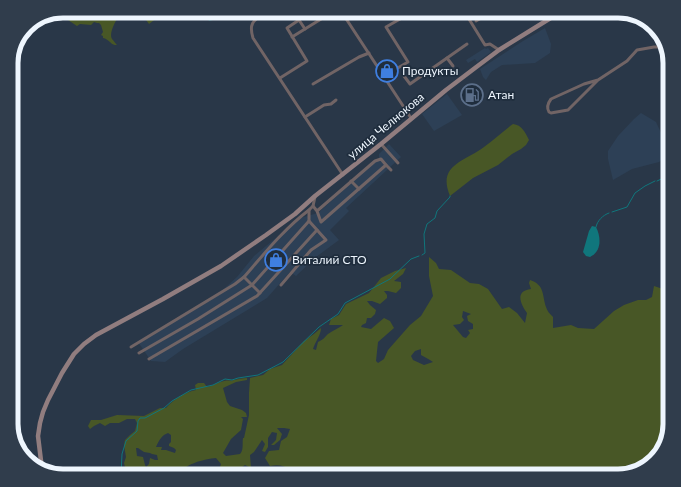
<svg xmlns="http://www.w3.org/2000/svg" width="681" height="487" viewBox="0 0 681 487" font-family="Lato,sans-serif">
  <rect width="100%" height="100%" fill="#293748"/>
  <g fill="#2d4056">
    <path d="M653 26 665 40 666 45H657L651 27Z"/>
    <path d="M545 28 551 44 550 53 535 63 502 65 491 72 486 80 483 77 480 69 523 41Z"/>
    <path d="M485 48 486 49 488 48 491 52 477 62 475 59 468 63 466 60Z"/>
    <path d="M447 94 462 115 434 131 422 114Z"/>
    <path d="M641 113 656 122 669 150 666 156 659 162 632 169 613 180 608 159V151L618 136 634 119Z"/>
    <path d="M389 144 401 157 346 208 349 211 330 230 339 240 316 257 296 276 290 272 267 298 183 349 165 362 151 361 138 342 216 296 237 277 254 256 300 218 318 213 379 158V154Z"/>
  </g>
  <g fill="#485726" fill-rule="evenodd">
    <path d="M67 11H166L149 24 144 17 140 15 132 14 127 18 117 19C114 24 109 34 112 39 114 41 115 43 117 45H115C110 44 109 39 103 38V36L101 35 103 32 101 25 99 23H97L94 22 91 25 80 24 77 26 68 20Z"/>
    <path d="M179 11 185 16 188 15 190 16C184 20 178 21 171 19V16L170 13 172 12Z"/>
    <path d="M513 124C522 125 525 132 529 140L526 145 521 149 512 154 498 165 473 178 450 196C437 165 464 162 484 147 494 140 503 131 513 124Z"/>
    <path d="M429 257 436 263 439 269 451 270 470 283 479 284 488 289 502 309 509 307 517 313 525 323 527 313C520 303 515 291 531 289L529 283 530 280C545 285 542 295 546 307 547 311 550 314 553 317V328L571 325 578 328 594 329 614 311 624 305 638 300H646L652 297 654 286 663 289 669 294 663 283 664 279 668 282 667 279 670 278V424L659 455 648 465 644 466 630 464 625 467 626 474 618 476H601L602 472 599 476H459L456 474H451L445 472V467L439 476H300C289 470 285 463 270 466L265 458 269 451 279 450 281 441 287 437 290 429 284 428H277L282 434 280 440 274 445H271L276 440 277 433 272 432 268 438V447L265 452 262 451 265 444 262 440 254 452 250 455 251 468 245 465 238 470 232 476H217L221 464 216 458C205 459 182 464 179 476H137L132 471V476H122L125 467 124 463 126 457 124 445 125 440 130 435 135 431 137 423 135 419H127L119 423H110L105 426 100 423 94 426 90 429 88 426 91 420H101L117 415 144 416 160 408H166C173 400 185 392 196 390L195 385 198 383H204L207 387C213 386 218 382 224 381 227 380 231 381 234 380 239 379 242 378 247 378V380L236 382 223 388 227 402 230 406 242 410 246 413 247 417H241L243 419 241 430 231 439 223 453 226 456 240 454C244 450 242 443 243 438H244L249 415V393L250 378 263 375 270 369 282 365 304 341 314 334 321 328C321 335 315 342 313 349L316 350 318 342C324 339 324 338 328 334 332 331 339 328 343 325H329L331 319 339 315 346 304 369 293 381 278 395 271 406 268 403 274 394 281 401 282V288L396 293 388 291H384L387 295V298L380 304 372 301H367L370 305 376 310 375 314 371 318H367L366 323 362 325 361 327 371 329 384 318 390 321 394 328 378 342 376 361 378 363 384 359 388 350 410 325 421 316 433 296 429 276ZM463 311 471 314 467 316 468 321 473 324V329L468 330 470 333 466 338 463 337 453 325 460 324 464 320 462 317ZM421 349V355L430 360 433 362 424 365 413 360 411 356 415 351ZM168 433 171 435V442L169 444V446L174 448 176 450 175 453 166 450H161L162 447H156C159 440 162 435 168 433ZM136 448H138L144 452 150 453 152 454 157 455 158 460H155L150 458 149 464 146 467 145 465 143 457 137 456Z"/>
  </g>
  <path fill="#10767c" d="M592 226 596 227C601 237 602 251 590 257L586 256 583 252 589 231Z"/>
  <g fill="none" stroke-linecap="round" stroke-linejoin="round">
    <g stroke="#10767c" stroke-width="1">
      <path d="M145 11 170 13"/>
      <path d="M121 14 130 11"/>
      <path d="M190 16 198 19 205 17 209 20 217 19 231 14"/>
      <path d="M657 181 670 175"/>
      <path d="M612 212 627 207 635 193 645 186 655 181"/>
      <path d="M596 227C597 221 603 215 609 213"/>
      <path d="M422 255 425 253 424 234 427 224 435 218 437 211 450 197V196"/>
      <path d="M121 476 122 454 126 441 137 431 138 421 140 418H145L164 408 172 401 191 390 213 385 225 379 232 380 238 378 258 375 283 362 319 327 338 314 345 303 390 279 411 259 419 256"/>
    </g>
    <g stroke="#716465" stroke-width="3">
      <path d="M266 11C255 20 248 22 253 38L343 175"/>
      <path d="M341 11 411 118"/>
      <path d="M464 11 485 45 490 44 499 50"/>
      <path d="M476 21 493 11"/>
      <path d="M292 37 334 11"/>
      <path d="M447 58 467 44"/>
      <path d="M384 76 408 62 386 27 414 11"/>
      <path d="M404 76 410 84 447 58 453 66"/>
      <path d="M280 78 307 61 287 28 299 20 305 29"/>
      <path d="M598 80 584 84 551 99C548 103 546 107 549 112L551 113 568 110 598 80 627 61 637 50 654 47H666"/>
      <path d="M313 84 359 57 369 53"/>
      <path d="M305 117 324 105 331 104 336 100"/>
      <path d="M381 144 398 163"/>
      <path d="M386 165 391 170"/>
      <path d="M351 181 359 189"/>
      <path d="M313 206 317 211 321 222 386 165 381 159 375 161 317 211"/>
      <path d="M281 285 311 250 326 240 309 221V210L313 206 315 197"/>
      <path d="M260 293 244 277C264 254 284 229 309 210"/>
      <path d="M131 347 235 284 244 277"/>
      <path d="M139 353 198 319 252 285 309 221"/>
      <path d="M149 359 257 296 317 230"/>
    </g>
    <path stroke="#917d7f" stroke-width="4.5" d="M42 469 38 436 40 423 43 412 48 400 62 373 74 354 84 344 96 335 163 299 221 266 266 235 295 214 315 196 381 144 446 90 475 68 499 50 562 11"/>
  </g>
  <defs>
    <g id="shop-ring" transform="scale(1.15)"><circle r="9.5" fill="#1f2d3d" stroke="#3f7fe0" stroke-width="1.5"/><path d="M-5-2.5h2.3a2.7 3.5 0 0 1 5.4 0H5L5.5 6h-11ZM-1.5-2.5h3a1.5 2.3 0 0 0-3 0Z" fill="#3f7fe0"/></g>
    <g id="fuel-ring" transform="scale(1.15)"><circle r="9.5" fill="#1f2d3d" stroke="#5c6f8a" stroke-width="1.5"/><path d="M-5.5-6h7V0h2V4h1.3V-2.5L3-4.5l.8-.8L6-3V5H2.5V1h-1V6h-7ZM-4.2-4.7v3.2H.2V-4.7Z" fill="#5c6f8a"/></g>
  </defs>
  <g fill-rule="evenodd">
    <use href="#shop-ring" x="387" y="71"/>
    <use href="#fuel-ring" x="472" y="95"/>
    <use href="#shop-ring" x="276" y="260"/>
  </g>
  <g text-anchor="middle" stroke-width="3.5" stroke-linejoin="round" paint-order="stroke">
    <g font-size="12" fill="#eef6fe" stroke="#1f2d3d" text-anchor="start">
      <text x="402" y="75">Продукты</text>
      <text x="488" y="99">Атан</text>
      <text x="292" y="264">Виталий СТО</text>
    </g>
    <g font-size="12" fill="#eef6fe" stroke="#1f2d3d">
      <text transform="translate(386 126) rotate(-40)" y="4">улица Челнокова</text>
    </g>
  </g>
  <path d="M0 0H681V487H0ZM63 18H618A45 45 0 0 1 663 63V424A45 45 0 0 1 618 469H63A45 45 0 0 1 18 424V63A45 45 0 0 1 63 18Z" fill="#303d4c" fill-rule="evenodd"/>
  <path fill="none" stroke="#eef6fe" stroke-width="5" d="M63 18H618A45 45 0 0 1 663 63V424A45 45 0 0 1 618 469H63A45 45 0 0 1 18 424V63A45 45 0 0 1 63 18Z"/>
</svg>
